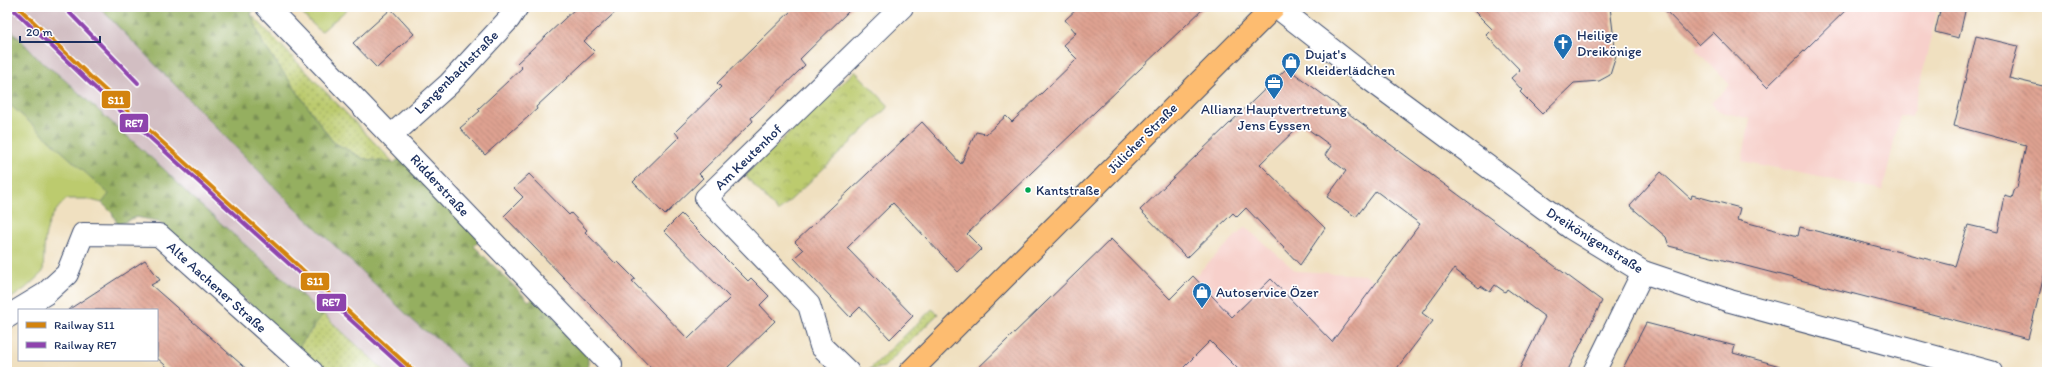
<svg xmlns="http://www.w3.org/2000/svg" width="2054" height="379" viewBox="0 0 2054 379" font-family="Itim,sans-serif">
  <defs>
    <pattern id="grass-dots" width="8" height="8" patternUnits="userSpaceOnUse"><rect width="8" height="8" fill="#bccb6e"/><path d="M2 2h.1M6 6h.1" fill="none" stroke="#98a55e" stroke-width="1.8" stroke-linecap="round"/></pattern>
    <pattern id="forest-firs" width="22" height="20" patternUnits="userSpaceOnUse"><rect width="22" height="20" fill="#95af61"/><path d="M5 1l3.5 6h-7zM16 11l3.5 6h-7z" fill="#798f53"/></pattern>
    <pattern id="park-crowns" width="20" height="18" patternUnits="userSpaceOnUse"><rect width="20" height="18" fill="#bccb6e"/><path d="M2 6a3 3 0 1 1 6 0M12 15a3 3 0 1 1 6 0" fill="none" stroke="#98a55e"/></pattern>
    <pattern id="building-back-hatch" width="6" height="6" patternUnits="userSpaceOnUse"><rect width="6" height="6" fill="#dfa291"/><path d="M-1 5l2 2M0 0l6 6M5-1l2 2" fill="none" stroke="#b4847a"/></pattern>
  </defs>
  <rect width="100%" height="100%" fill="#fff"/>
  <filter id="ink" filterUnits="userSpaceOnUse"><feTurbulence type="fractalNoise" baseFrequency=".025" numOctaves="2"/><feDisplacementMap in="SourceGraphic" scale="8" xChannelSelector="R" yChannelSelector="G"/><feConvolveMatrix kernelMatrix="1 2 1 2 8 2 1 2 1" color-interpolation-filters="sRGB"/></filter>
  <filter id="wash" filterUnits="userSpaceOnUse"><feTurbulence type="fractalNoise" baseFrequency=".012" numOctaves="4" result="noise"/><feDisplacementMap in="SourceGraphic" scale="16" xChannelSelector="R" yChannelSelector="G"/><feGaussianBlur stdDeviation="0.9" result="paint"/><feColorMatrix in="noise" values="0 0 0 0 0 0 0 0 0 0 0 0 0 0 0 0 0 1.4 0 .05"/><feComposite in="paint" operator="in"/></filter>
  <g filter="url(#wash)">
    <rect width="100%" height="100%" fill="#f0e0c0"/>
    <g fill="#f7d0cb">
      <path d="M1738 7H1938L1912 117 1900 115 1883 190 1742 161 1750 119 1718 111 1711 103 1730 85 1695 49Z"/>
      <path d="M1245 227 1296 271 1365 275 1433 321 1394 372H1118L1121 348Z"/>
    </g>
    <path fill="#d2bec2" d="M7 7H99L293 206 422 329 437 338 471 372H386L188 194 167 172 58 74 41 62 7 25Z"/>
    <g fill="url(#grass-dots)" stroke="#6c7d66">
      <path d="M251 14 394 163 364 159 333 142 263 44Z"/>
      <path d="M932 309 938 314 884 367 869 370Z"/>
      <path d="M323 314 386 372H322L298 348Z"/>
    </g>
    <g fill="url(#forest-firs)" stroke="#586f60">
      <path d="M99 7H256L251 14 263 44 333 142 364 159 394 163 401 157 480 240 474 246 529 301 535 296 588 351V372H471L437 338 422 329 293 206Z"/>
      <path d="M7 25 41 62 58 74 167 172 188 194 323 314 298 348 158 221 136 217 118 225 112 213 102 203 109 194 7 102Z"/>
    </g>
    <path fill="url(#park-crowns)" stroke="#6c7d66" d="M855 71 889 106 778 212 745 175Z"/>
    <g fill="#bccb6e" stroke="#6c7d66">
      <path d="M295 7H350L321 32Z"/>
      <path d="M7 102 109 194 102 203 87 199H67C42 221 45 240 43 272L26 288 7 301Z"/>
    </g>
    <g id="blocks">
      <g fill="url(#building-back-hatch)">
        <path d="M577 7H621L584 41 595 52 536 107 537 109 485 155 460 128 480 111 478 109 522 68 517 63Z"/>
        <path d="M795 7H853L800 59 805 65 751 118 753 121 699 174 703 178 665 215 633 182 679 137 675 132 721 87 717 83Z"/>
        <path d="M1079 7H1205L967 234 982 249 958 272 893 203 847 248 913 316 890 339 860 307 850 317 794 258 803 250 795 242 922 122 961 164 976 132 986 134 1006 116 1012 122 1077 59 1063 45 1076 33 1065 20Z"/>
        <path d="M1470 7H1610L1616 56 1610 75 1599 81 1574 83 1542 114 1520 92 1522 90 1511 78 1520 70 1486 35 1492 29Z"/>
        <path d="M1662 7H1849L1767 87 1713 32 1699 45Z"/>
        <path d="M1941 7H1966L1959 38 1935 32Z"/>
        <path d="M391 9 414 34 377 68 353 43Z"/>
        <path d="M1976 36 2018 46 2009 78 2047 87V264L2028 339 1669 246 1666 237 1630 206 1661 172 1691 199 1692 195 1740 208 1737 220 1798 236 1800 227 1955 266 1968 225 1998 232 2005 196 2012 198 2015 188H2017L2026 145 1954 126Z"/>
        <path d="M1287 68 1602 301 1567 372H1518L1545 317 1507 289 1505 292 1495 285 1490 292 1481 286 1479 288 1454 269 1422 313 1433 321 1394 372H1241L1210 341 1179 372H974L1111 239 1170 299 1193 276 1232 317 1271 279 1332 342 1420 224 1376 191 1356 217 1327 197 1346 171 1325 155 1331 146 1301 124 1260 164 1325 228 1300 265 1246 208 1237 217 1233 213 1187 258 1140 210Z"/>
        <path d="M529 174 569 215 571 213 587 230 585 232 616 264 618 262 635 279 632 281 688 339 730 298 664 231 681 214 748 281 751 278 769 296 760 305 775 321 723 372H655L504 216 523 197 514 188Z"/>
        <path d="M145 260 160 280 151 285 250 372H173L157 358V310H68Z"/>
        <path d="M1646 323 1735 346 1733 353 1780 366 1779 372H1621Z"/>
      </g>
    </g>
  </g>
  <g filter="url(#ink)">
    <use href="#blocks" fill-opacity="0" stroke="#3b4a6d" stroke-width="1"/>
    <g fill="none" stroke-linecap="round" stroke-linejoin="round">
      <g stroke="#3b4a6d" stroke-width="24">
        <g id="minor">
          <path d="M267 7 611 365"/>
          <path d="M1277 7 1368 78 1571 228 1643 272 1730 301 1991 372"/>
          <path d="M392 135 449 84 509 19 517 7"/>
          <path d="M7 317 45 294 67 274 83 234 159 235 312 372"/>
          <path d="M848 372 821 346 809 305 706 198 902 7"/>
          <path d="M1594 372 1643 272"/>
        </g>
      </g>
      <g stroke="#3b4a6d" stroke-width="24">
        <path id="major" d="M910 372 1274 7"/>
      </g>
      <use href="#minor" stroke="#fff" stroke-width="22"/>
      <use href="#major" stroke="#fdbc70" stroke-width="22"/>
      <g stroke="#fff" stroke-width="7">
        <path id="rail-1" d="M18 7 94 80 415 372"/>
      </g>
      <g stroke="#fff" stroke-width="7">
        <g id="rail-2">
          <path d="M67 10 138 83"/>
          <path d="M15 11 91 84 408 372"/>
        </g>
      </g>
      <use href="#rail-1" stroke="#d3830e" stroke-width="4"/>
      <use href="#rail-2" stroke="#8e44ad" stroke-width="4"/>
    </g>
  </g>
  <defs>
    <g id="church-pin" transform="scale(1)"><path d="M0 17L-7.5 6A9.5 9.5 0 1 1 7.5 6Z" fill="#1f6fb2" stroke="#fff"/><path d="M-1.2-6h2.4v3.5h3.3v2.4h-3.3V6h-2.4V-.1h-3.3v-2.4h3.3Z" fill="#fff"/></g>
    <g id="shop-pin" transform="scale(1)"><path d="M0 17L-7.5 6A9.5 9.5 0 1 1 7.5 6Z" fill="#1f6fb2" stroke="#fff"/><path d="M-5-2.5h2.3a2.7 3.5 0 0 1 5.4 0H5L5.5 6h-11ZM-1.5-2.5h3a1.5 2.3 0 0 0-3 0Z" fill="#fff"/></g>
    <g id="office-pin" transform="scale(1)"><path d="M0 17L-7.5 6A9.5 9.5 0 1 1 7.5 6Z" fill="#1f6fb2" stroke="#fff"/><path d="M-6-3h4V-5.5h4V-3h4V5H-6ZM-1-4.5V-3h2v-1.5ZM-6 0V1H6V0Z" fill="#fff"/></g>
  </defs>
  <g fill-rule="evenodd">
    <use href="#church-pin" x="1563" y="43"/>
    <use href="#shop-pin" x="1291" y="62"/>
    <use href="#office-pin" x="1274" y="83"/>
    <use href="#shop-pin" x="1202" y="292"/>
  </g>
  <circle fill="#00a651" stroke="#fff" stroke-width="1.5" cx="1028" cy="190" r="3.5"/>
  <g text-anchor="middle" stroke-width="3.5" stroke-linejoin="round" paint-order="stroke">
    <g font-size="13" fill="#1b2f5e" stroke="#fff" text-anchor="start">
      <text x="1036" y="195">Kantstraße</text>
    </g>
    <g font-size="14" fill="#1b2f5e" stroke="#fff" text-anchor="start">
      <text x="1577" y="40">Heilige<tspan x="1577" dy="16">Dreikönige</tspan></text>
      <text x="1305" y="59">Dujat's<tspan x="1305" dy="16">Kleiderlädchen</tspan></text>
      <text x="1274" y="114" text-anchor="middle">Allianz Hauptvertretung<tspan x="1274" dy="16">Jens Eyssen</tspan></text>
      <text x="1216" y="297">Autoservice Özer</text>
    </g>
    <g font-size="14" fill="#1b2f5e" stroke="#fff">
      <text transform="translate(456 72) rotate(-45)" y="5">Langenbachstraße</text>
      <text transform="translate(1142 138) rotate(-45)" y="5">Jülicher Straße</text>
      <text transform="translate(748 157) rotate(-44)" y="5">Am Keutenhof</text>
      <text transform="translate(440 185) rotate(47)" y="5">Ridderstraße</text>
      <text transform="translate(1595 240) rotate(32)" y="5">Dreikönigenstraße</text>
      <text transform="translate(217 287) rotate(42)" y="5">Alte Aachener Straße</text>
    </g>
  </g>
  <g stroke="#fff" stroke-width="1.5">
    <rect x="101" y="90" width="30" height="19" rx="4" fill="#d3830e"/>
    <rect x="119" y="113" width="30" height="20" rx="4" fill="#8e44ad"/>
    <rect x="300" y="272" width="30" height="19" rx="4" fill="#d3830e"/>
    <rect x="316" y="293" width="31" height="19" rx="4" fill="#8e44ad"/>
  </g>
  <g font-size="11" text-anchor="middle" font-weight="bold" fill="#fff">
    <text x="116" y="104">S11</text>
    <text x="134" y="127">RE7</text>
    <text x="315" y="285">S11</text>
    <text x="331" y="306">RE7</text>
  </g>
  <rect width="2054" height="379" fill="none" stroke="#fff" stroke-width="24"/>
  <rect x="18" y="309" width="140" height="52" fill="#ffffff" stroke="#a4acbf"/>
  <rect x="26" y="322" width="20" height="6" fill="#d3830e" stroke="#a4acbf"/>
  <text x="54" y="329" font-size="12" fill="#1b2f5e">Railway S11</text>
  <rect x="26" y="342" width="20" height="6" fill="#8e44ad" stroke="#a4acbf"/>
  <text x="54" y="349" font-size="12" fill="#1b2f5e">Railway RE7</text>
  <path d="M20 36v6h80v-6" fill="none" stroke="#1b2f5e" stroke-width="2"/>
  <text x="26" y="36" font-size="12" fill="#1b2f5e" stroke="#ffffff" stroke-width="3" paint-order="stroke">20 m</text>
</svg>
